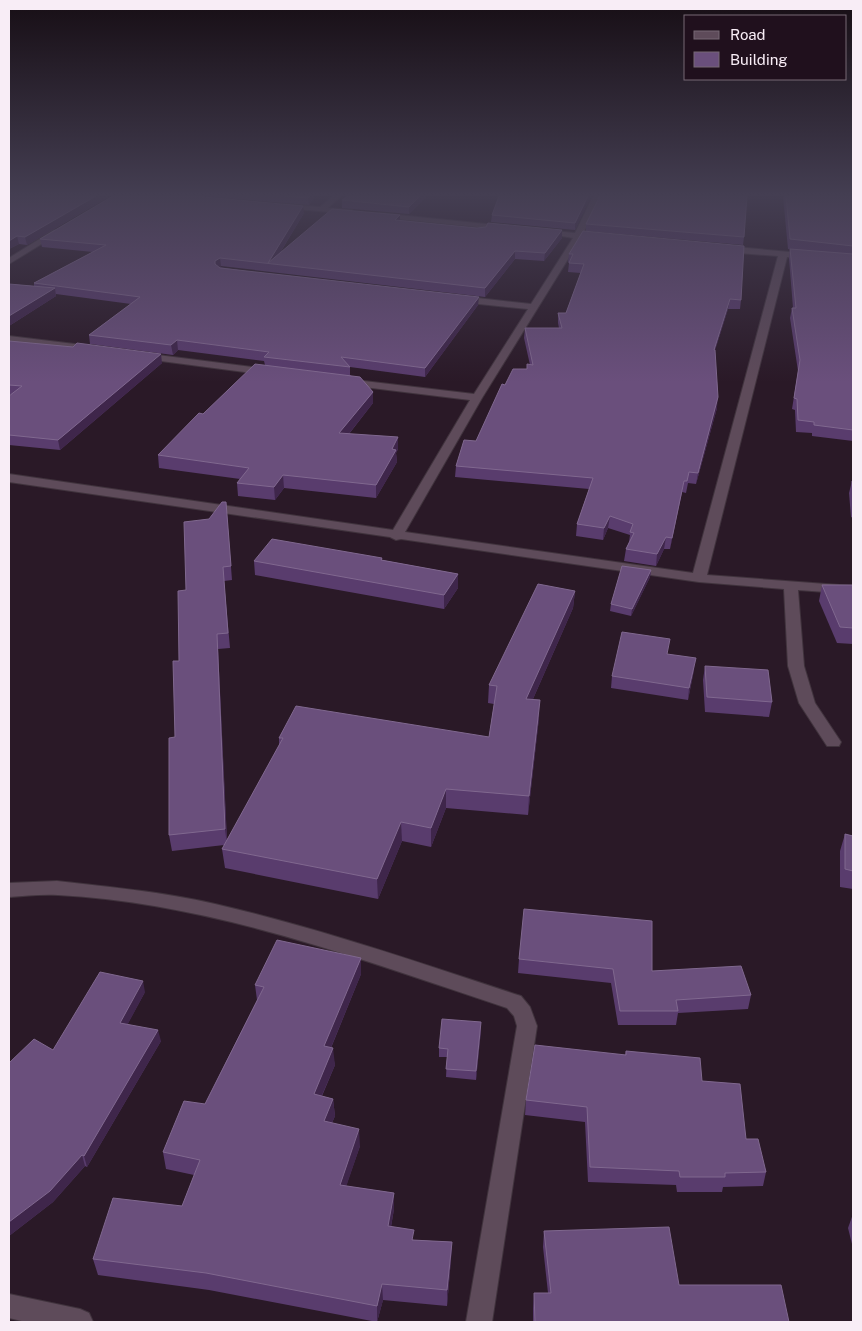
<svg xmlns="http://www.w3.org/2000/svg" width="862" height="1331" viewBox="0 0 862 1331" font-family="'Public Sans',sans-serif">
  <rect width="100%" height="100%" fill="#2a1927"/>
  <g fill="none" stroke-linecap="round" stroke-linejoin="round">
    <g stroke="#40333d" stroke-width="2">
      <g id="street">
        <path d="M333 196H341L328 208 352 210V214L285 208 281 206 285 204 320 207Z"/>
        <path d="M593 196H601L583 234 604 238 600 240 581 238 482 398 405 532 693 573 778 256 725 252 721 249 725 246 812 254V258L809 259 787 257 707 575 853 586V594L798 590 804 666 815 703 841 742 839 746H827L799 703 788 666 784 589 699 582 401 539 396 540 390 537 9 482V474L393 530 470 400 347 385 342 382 347 379 474 394 528 309 460 302 455 299 460 296 531 304 573 238 539 232 543 230 575 233Z"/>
        <path d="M379 213 506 226 510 228 506 230 376 217 375 215Z"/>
        <path d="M54 230 61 232 9 264V258Z"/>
        <path d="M9 336 91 346 96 349 91 352 9 342Z"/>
        <path d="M142 353 268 369 273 372 268 375 138 358V354Z"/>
        <path d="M57 881C110 887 163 892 215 904 319 928 420 963 521 996L530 1007 537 1026 492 1322H466L517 1026 514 1016 507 1008C362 960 212 903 58 895 42 894 25 896 9 897V883Z"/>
        <path d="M9 1294 80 1309 89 1313 93 1322H26L9 1318Z"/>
      </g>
    </g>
    <use href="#street" fill="#5e4b5a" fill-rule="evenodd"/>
  </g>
  <g fill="#593c6d">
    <path d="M9 196H110L27 245 19 244 9 249Z"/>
    <path d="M200 196H315L309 205Z"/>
    <path d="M427 196 409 214 342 208V200Z"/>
    <path d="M499 196H591L575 230 491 222 492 215Z"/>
    <path d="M783 196H853V441L812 436V433L796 432 795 410 792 409 798 371 790 318 792 308H793L789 258 790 249H788Z"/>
    <path d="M304 213 280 253 400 220 562 238 544 261 515 259 485 297 221 266 219 267 478 305 425 377 350 367V375L373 392V403L349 434 398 449 396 453 397 462 376 498 284 488 275 500 238 496 237 483 240 479 159 468 158 455 203 414 265 365 264 361 178 350 173 355 90 344 89 335 131 304 56 294V296L9 326V284L34 286V283L93 252 42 247 40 239Z"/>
    <path d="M586 224 744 237 743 245 586 231Z"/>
    <path d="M583 231 741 300 740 309H728L715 350 717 408 696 484 688 483 686 493 682 492 670 549H664L656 566 624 561 626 549 629 542 630 535 608 528 603 540 576 536 577 524 589 489 455 477 456 466 476 441 505 385 527 369 530 365 524 338 525 328H559L558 323V313H566L581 273 568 272 569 263 568 262 569 254Z"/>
    <path d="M9 341 162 363 60 450 9 445V396L11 394H9Z"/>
    <path d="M852 481H853V518L851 517 849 493Z"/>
    <path d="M227 515 232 580 224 581 230 648 218 649 227 840 279 746V738L489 737 494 704 488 703 489 685 575 591 573 608 533 699 539 718 528 815 446 808 431 847 402 841 378 899 225 868 222 849 224 845 172 851 169 835 175 737 179 661 186 590 209 519Z"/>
    <path d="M382 558V560L458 574V588L444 609 255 575 254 561Z"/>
    <path d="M651 570 650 577 631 616 610 611 611 604Z"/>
    <path d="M822 585H853V644L837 643 819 601Z"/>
    <path d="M667 654 694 670 688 700 611 688 612 676Z"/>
    <path d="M705 666 772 702 769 717 705 712 703 680Z"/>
    <path d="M853 832V889L840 887V851L845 834 853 836Z"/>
    <path d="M361 958V974L331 1048 335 1065 322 1096 333 1099 335 1116 332 1123 360 1146 346 1186 394 1193V1209L391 1227 414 1240 452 1242 451 1259 447 1306 383 1300 377 1322 209 1290 98 1275 93 1259 182 1206 194 1175 166 1169 163 1152 205 1104 257 1000 255 985Z"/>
    <path d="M519 959 652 971 751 995 748 1009 678 1013 676 1025H618L611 983 518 973Z"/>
    <path d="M145 992 127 1025 161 1041 87 1167 85 1166 53 1202 9 1236V1063L53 1050Z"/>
    <path d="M481 1030 476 1080 446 1077 447 1057H439V1048Z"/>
    <path d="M626 1051 702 1081 746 1139 766 1172 763 1186 723 1187 722 1192H677L676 1185 588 1182 585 1122 525 1115 526 1100 625 1055Z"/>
    <path d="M853 1214V1248L848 1228Z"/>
    <path d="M544 1231 679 1285 789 1322H533V1308L534 1293H548L543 1247Z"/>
  </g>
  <g fill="#3f264b">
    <path d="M96 196H110L27 245 25 237Z"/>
    <path d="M310 196H315L309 205 308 198Z"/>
    <path d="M420 196H427L409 214V207Z"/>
    <path d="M588 196H591L575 230V223Z"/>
    <path d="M303 206 304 213 273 264 268 263Z"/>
    <path d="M400 215V223L395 220Z"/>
    <path d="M562 230V238L544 261 545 253Z"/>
    <path d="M17 236 19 244 9 249V241Z"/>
    <path d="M515 251V259L485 297V288Z"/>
    <path d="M220 258 221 266 216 270 215 261Z"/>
    <path d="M55 288 56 296 9 326V316Z"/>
    <path d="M479 297 478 305 425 377V368Z"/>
    <path d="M730 299 728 309 712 360 714 350Z"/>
    <path d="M177 340 178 350 173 355 171 345Z"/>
    <path d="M161 354 162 363 60 450 58 440Z"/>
    <path d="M373 392V403L340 445 339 433Z"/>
    <path d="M718 397 717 408 696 484 698 473Z"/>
    <path d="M398 437V449L396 453 397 462 376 498V485Z"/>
    <path d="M283 475 284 488 275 500 274 487Z"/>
    <path d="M684 481 682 492 670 549 672 538Z"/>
    <path d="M610 516 608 528 603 540 604 528Z"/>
    <path d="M666 537 664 549 656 566 657 554Z"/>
    <path d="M651 570 650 577 631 616 632 609Z"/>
    <path d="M458 574V588L444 609V595Z"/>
    <path d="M575 591 573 608 525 717 526 699Z"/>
    <path d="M217 634 218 649 227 845 225 829Z"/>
    <path d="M696 658 694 670 688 700 689 688Z"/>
    <path d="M540 700 539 718 528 815 529 796Z"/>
    <path d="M446 789V808L431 847V828Z"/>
    <path d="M401 822 402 841 378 899 377 879Z"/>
    <path d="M361 958V974L325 1062 324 1046Z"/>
    <path d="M143 981 145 992 122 1035 120 1023Z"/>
    <path d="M481 1022V1030L476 1080V1071Z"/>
    <path d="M158 1030 161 1041 87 1167 84 1156Z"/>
    <path d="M333 1048 335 1065 315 1111 314 1094Z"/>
    <path d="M333 1099 335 1116 325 1138 324 1121Z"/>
    <path d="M359 1129 360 1146 341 1202 340 1185Z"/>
    <path d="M82 1155 85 1166 53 1202 9 1236V1222Z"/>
    <path d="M394 1193V1209L388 1243V1226Z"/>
    <path d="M452 1242 451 1259 447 1306V1290Z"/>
    <path d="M382 1284 383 1300 377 1322V1306Z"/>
  </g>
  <g fill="#6a4f7c" stroke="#80688f">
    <path d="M9 196H96L25 237 17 236 9 241Z"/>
    <path d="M113 196H194L303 206 268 263 332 209 400 215 395 220 477 228 486 227 488 223 562 230 545 253 515 251 485 288 220 258 215 261V264L220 268 479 297 425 368 341 357 350 367 264 357 269 352 177 340 171 345 89 335 140 297 34 283 106 245 40 239Z"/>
    <path d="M284 196H310L308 198Z"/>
    <path d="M348 196H420L409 207 342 200Z"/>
    <path d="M499 196H588L575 223 492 215Z"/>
    <path d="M600 196H747L744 237 586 224Z"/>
    <path d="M786 196H853V246L790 239Z"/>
    <path d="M583 231 744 246 741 300 730 299 714 350H715L718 397 698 473 689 472 687 481H684L672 538 666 537 657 554 626 549 634 533 630 532 633 524 610 516 604 528 577 524 593 478 456 466 464 440 476 441 502 384 505 385 513 369H527V364L533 365 525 328H562L558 313H566L584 264 569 263 573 254H569Z"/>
    <path d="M790 249 853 254V430L814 425V422L798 420 797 399 794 398 800 360 792 308H796Z"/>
    <path d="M9 284 55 288 9 316Z"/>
    <path d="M9 341 73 347 77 343 161 354 58 440 9 435V396L22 386 9 385Z"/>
    <path d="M255 364 360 377 373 392 339 433 398 437 392 449 396 450 376 485 283 475 274 487 237 483 249 468 158 455 199 413 203 414Z"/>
    <path d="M852 481H853V499Z"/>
    <path d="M222 502H226L231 566 223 567 228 633 217 634 225 829 169 835V738L175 737 173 661H179L178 591 186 590 184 522 209 519Z"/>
    <path d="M272 539 382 558 381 560 458 574 444 595 254 561Z"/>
    <path d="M622 566 651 570 632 609 611 604Z"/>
    <path d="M538 584 575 591 526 699 540 700 529 796 446 789 431 828 401 822 377 879 222 849 283 738H279L296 706 489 737 497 686 489 685Z"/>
    <path d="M822 585H853V628L840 627Z"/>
    <path d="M622 632 670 639 667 654 696 658 689 688 612 676Z"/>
    <path d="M705 666 768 670 772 702 707 697Z"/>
    <path d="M845 834 853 836V871L845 869Z"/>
    <path d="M524 909 652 921V971L741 966 751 995 676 1000 678 1011H620L613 969 519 959Z"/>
    <path d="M277 940 361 958 324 1046 333 1048 314 1094 333 1099 324 1121 359 1129 340 1185 394 1193 388 1226 414 1230 412 1240 452 1242 447 1290 382 1284 377 1306 206 1273 93 1259 113 1198 182 1206 200 1160 163 1152 184 1101 205 1104 264 987 255 985Z"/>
    <path d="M100 972 143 981 120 1023 158 1030 84 1156 82 1155 50 1191 9 1222V1063L34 1039 53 1050Z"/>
    <path d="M442 1019 481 1022 476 1071 446 1069 448 1049 439 1048Z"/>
    <path d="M535 1045 626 1055V1051L700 1058 702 1081 740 1084 746 1139H758L766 1172 725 1173V1177H680L679 1171 590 1167 587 1107 526 1100Z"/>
    <path d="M669 1227 679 1285H781L789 1322H535L534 1293H551L544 1231Z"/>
  </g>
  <linearGradient id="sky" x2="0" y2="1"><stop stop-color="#170e15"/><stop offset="0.51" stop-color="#443e52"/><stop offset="1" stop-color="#443e52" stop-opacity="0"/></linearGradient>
  <rect width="862" height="382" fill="url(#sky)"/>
  <rect width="862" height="1331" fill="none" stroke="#f8edf6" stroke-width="20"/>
  <rect x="684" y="15" width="162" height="65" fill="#20101d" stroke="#766874"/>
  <rect x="694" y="31" width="25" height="8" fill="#5e4b5a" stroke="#766874"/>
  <text x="730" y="40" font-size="15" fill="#f8edf6">Road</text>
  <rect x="694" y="52" width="25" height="15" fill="#6a4f7c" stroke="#766874"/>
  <text x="730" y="65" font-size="15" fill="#f8edf6">Building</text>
</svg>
